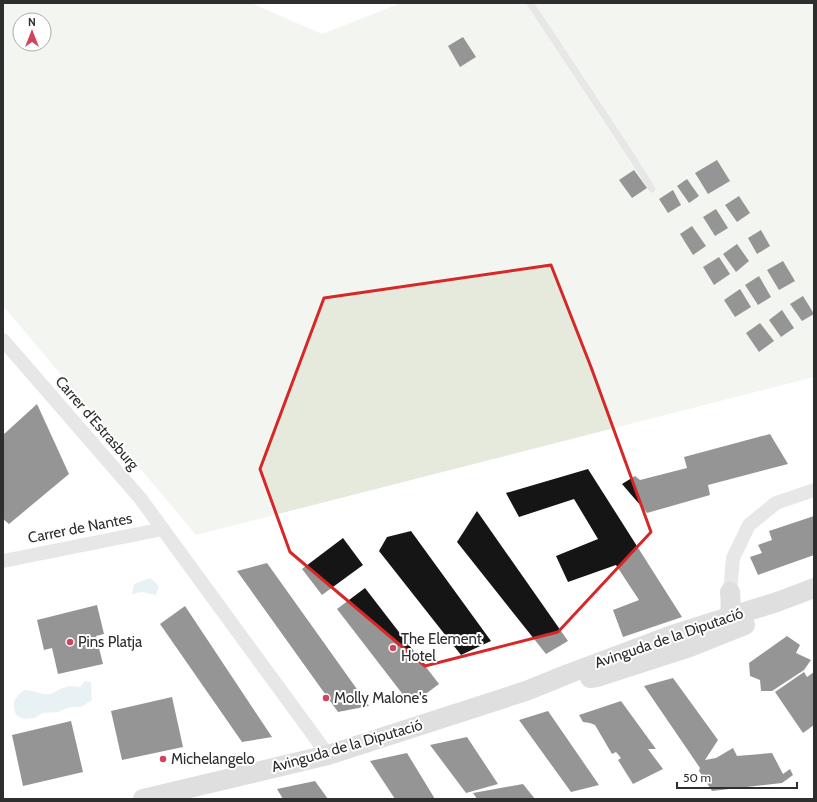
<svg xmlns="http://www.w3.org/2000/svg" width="817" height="802" viewBox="0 0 817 802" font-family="Cabin,sans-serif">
  <rect width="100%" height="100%" fill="#fff"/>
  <path fill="#e5eadd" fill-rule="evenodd" d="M3 3H251L322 34 401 3H814V377L196 535 3 306ZM20 20H44V44H20Z"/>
  <g fill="#ccdfe7">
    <path d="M150 578 159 586 156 595 142 592 132 594 134 584Z"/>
    <path d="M85 681 91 682 92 700 81 707H70L58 712 43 713 34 718 24 719 16 715C12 701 13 700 24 690L32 691 44 694H51L60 689 69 686 80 687Z"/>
  </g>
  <g fill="#151515">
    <path d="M463 37 476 57 460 67 448 46Z"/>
    <path d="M717 160 730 181 708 194 695 173Z"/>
    <path d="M634 170 647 188 632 198 619 180Z"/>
    <path d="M687 179 699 196 689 203 677 186Z"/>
    <path d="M673 190 681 205 668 213 659 199Z"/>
    <path d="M739 196 750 213 737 222 725 205Z"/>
    <path d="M716 209 728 228 715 236 703 217Z"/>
    <path d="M692 226 706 246 693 255 680 234Z"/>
    <path d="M761 230 770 246 757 254 748 238Z"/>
    <path d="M737 244 749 261 736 272 723 254Z"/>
    <path d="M719 257 730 274 714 285 703 267Z"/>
    <path d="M783 261 795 281 779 290 767 270Z"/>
    <path d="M759 276 771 297 758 305 745 285Z"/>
    <path d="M740 289 751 307 735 317 724 300Z"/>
    <path d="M803 296 814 314 802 321 790 304Z"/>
    <path d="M782 310 794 328 781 337 769 320Z"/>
    <path d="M760 323 774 341 759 352 746 333Z"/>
    <path d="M37 404 69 474 9 524 3 519V435Z"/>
    <path d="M770 434 788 464 708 485 710 495 647 513 622 484 635 476 640 480 687 468 684 457Z"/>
    <path d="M588 469 682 617 623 637 613 610 639 600 616 565 568 582 556 556 598 539 574 499 519 517 506 493Z"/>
    <path d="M477 511 568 641 546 654 457 542Z"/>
    <path d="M814 516V555L758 575 750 557 762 553 758 545 772 540 769 531Z"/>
    <path d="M411 531 491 641 461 655 379 551 387 537Z"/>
    <path d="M343 538 363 565 322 595 302 569Z"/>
    <path d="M267 563 369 706 338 712 237 571Z"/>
    <path d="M365 588 439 684 411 705 337 609Z"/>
    <path d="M97 605 104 634 96 636 103 664 58 674 52 648 44 650 37 620Z"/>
    <path d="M185 606 272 737 242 742 160 624Z"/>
    <path d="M787 636 800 645 796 653 811 660 804 670 772 691H761L760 680 750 676 749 663Z"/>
    <path d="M804 672 807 677 814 672V725L803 733 775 692Z"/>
    <path d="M673 678 718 740 705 760 716 758 733 748 737 756 772 753 783 774 790 769 793 775 782 783 712 791 699 771 700 768 644 686Z"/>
    <path d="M172 697 183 747 122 760 111 711Z"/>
    <path d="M621 701 656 749H648L663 769 633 784 618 760 621 758 616 752 612 754 595 725 590 723 583 722 579 715Z"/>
    <path d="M548 711 599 785 571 792 519 720Z"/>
    <path d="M71 721 83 772 23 786 12 735Z"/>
    <path d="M467 737 498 784 466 793 430 745Z"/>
    <path d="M407 753 435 799H395L370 761Z"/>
    <path d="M315 781 328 799H283L277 789Z"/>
    <path d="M523 784 535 799H477L473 793Z"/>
  </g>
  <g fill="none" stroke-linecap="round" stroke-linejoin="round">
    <path stroke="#cbcbcb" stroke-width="7" d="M530 3 634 160 652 189"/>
    <g stroke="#cbcbcb" stroke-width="14">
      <path d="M3 340 140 498 328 755"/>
      <path d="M3 561 163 529"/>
      <path d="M730 592 733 558 749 525 776 503 814 490"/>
    </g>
    <g stroke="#b8b8b8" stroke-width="20">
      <path d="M722 627 725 626C732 613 731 606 730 592"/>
      <path d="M590 678 597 677 690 647 745 625"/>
      <path d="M143 799 328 755 526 691 568 674 672 635 777 602 814 588"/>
    </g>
  </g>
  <path d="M0 0H817V802H0ZM551 265 591 367 651 532 558 632 425 666 290 552 260 469 324 298Z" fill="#fff" fill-opacity=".55" fill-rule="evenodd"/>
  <path fill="none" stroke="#d62828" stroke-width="3" stroke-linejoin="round" d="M551 265 591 367 651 532 558 632 425 666 290 552 260 469 324 298Z"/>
  <g fill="#d0455b" stroke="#fff" stroke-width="1.5">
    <circle cx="70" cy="642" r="4"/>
    <circle cx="393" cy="648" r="4"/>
    <circle cx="326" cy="698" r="4"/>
    <circle cx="163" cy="759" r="4"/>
  </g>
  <g text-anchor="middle" stroke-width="4" stroke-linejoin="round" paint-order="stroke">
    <g font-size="15" fill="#2e2e2e" stroke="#fff">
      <text transform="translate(97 423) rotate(49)" y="5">Carrer d'Estrasburg</text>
      <text transform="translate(80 528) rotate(-11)" y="5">Carrer de Nantes</text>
      <text transform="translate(669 638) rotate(-19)" y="5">Avinguda de la Diputació</text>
      <text transform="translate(347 746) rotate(-16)" y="5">Avinguda de la Diputació</text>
    </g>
    <g font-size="15" fill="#2e2e2e" stroke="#fff" text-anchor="start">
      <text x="401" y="644">The Element<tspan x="401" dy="17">Hotel</tspan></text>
      <text x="78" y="647">Pins Platja</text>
      <text x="334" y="703">Molly Malone's</text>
      <text x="171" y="764">Michelangelo</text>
    </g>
  </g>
  <rect width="817" height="802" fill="none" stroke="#2e2e2e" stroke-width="8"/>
  <g transform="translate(32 32)"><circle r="19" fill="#ffffff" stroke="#ababab"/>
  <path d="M0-3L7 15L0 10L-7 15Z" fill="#d0455b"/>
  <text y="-6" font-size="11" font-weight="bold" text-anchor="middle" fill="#2e2e2e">N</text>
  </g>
  <path d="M677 782v6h120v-6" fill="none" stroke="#2e2e2e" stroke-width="2"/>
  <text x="683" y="782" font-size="12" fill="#2e2e2e" stroke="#ffffff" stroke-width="3" paint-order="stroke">50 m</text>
</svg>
